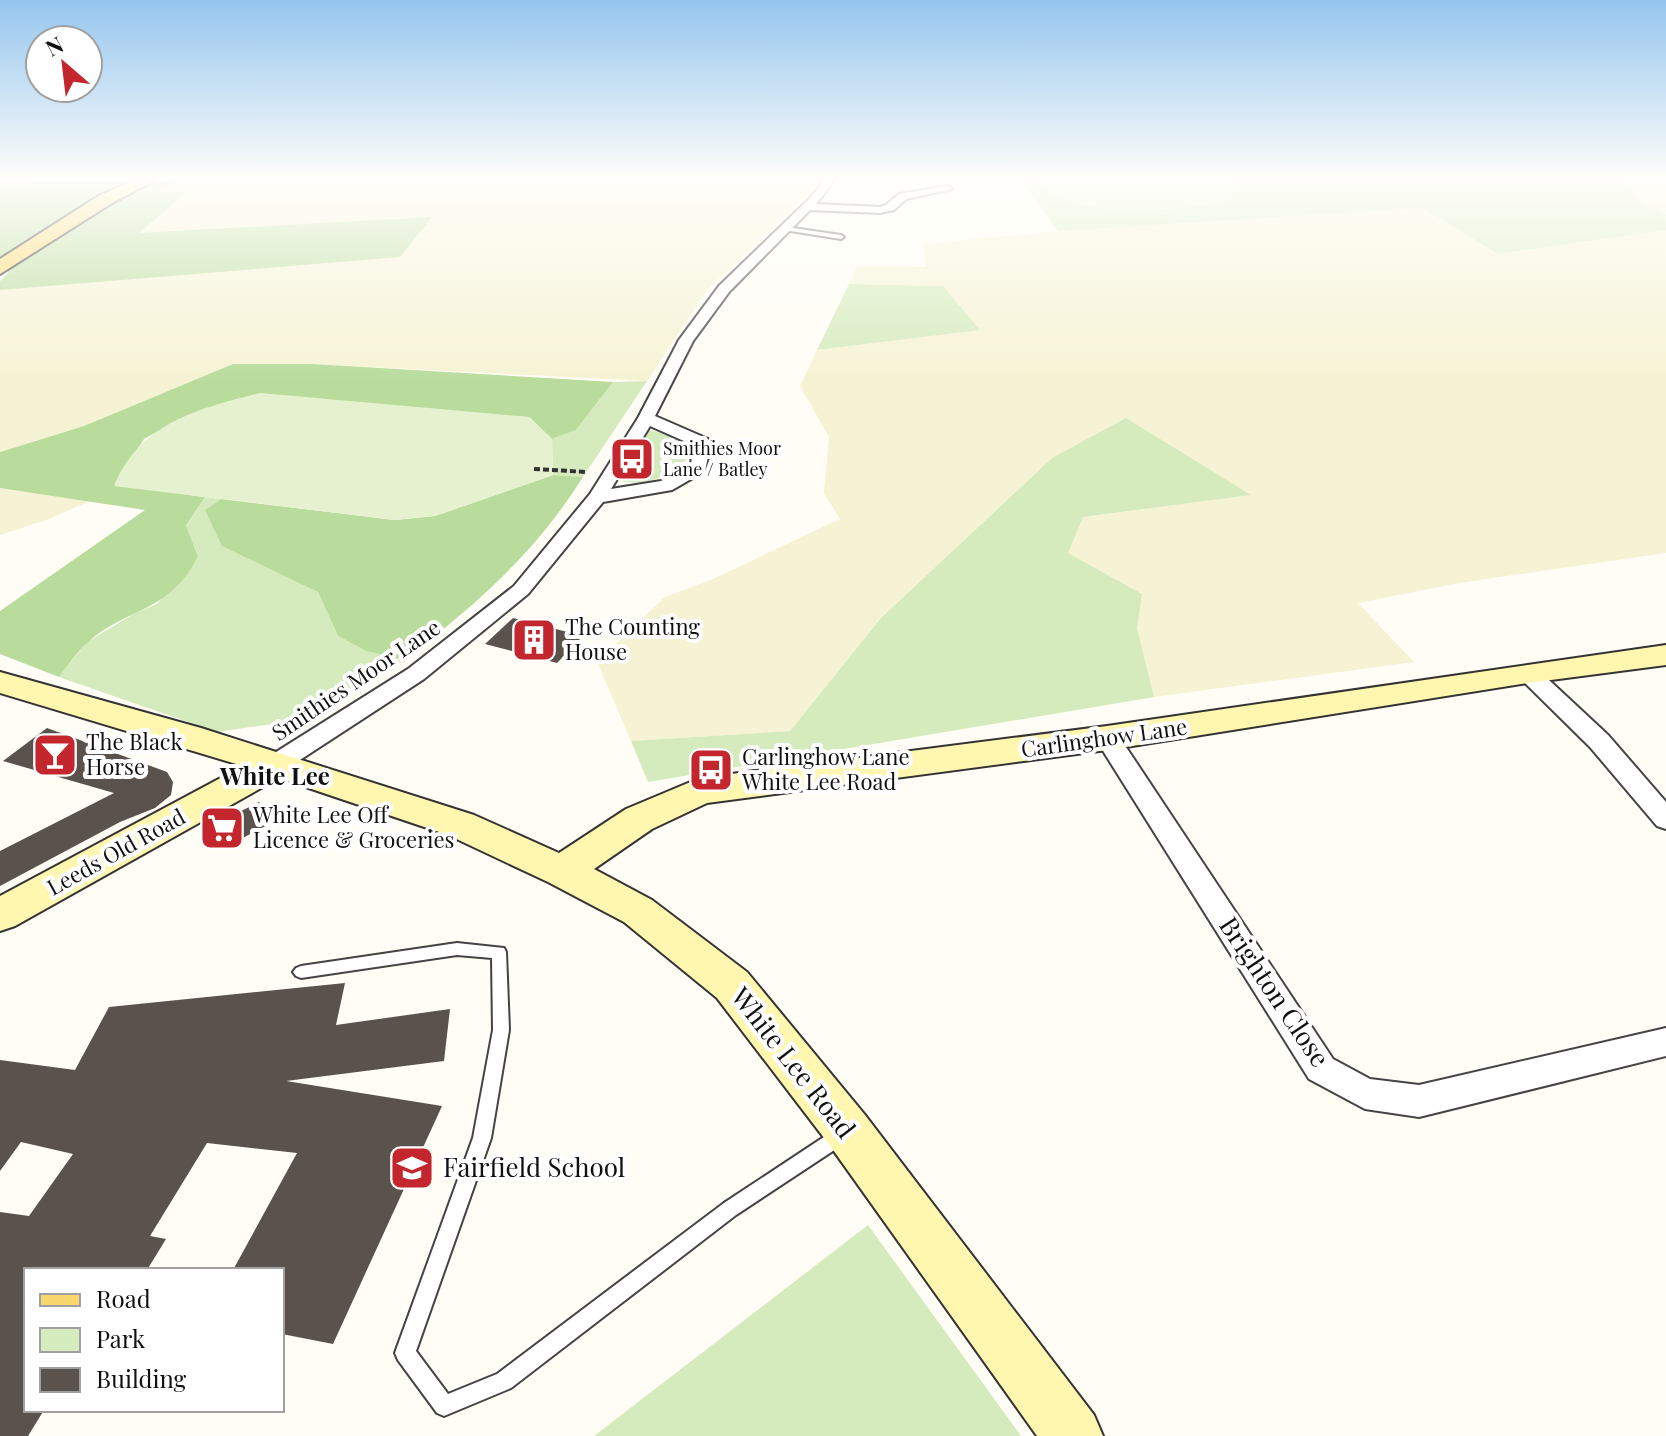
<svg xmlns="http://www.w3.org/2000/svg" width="1666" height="1436" viewBox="0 0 1666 1436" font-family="'Playfair Display',serif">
  <rect width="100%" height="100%" fill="#fffdf5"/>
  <g fill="#f6f3d4">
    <path d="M184 180H813L814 183 804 198 706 291 647 381 313 364H233L84 426 0 452V290L431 218 137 233 185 192 154 193Z"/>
    <path d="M1625 180H1666V214L1641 203Z"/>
    <path d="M1422 208 1498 254 1666 230V553L1459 583 1358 603 1414 662 1154 697 1137 628 1142 594 1067 553 1083 517 1250 495 1052 458 881 618 790 731 631 741 597 662 665 597 713 579 840 519 824 493 829 437 800 386 817 350 979 330 943 286 849 284 857 266 926 267 924 244 1058 231Z"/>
    <path d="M0 488 90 501 49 519 0 535Z"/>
  </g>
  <g fill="#d5ebbd">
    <path d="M1020 180H1625L1641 203 1666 214V230L1498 254 1422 208 1058 231Z"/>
    <path d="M849 284 943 286 980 330 817 350Z"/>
    <path d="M647 381 583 477 553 475 552 439 576 430 613 382Z"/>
    <path d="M1126 418 1251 495 1083 517 1068 553 1142 594 1137 628 1154 697 648 782 631 741 790 731 881 618 1052 458Z"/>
    <path d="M647 430C666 433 683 437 688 458 669 477 648 486 621 481Z"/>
    <path d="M205 497 221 499 205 510 318 592 338 636 366 651 405 660 344 698 286 722 217 732 59 677 87 642 135 613 157 604 198 555 186 527Z"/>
    <path d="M868 1225 1021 1436H594Z"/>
  </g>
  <g fill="#b9dc9c">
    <path d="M82 180H184L156 192H187L139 233 432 217 400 257 0 290V281L9 272 0 265V183Z"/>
    <path d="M233 364H313L613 382 576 430 552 439 529 417 229 401 182 418 144 439 115 485 205 497 186 526 198 556C169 614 128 606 87 643 77 652 68 666 59 677L0 654V611L145 510 0 488V452L84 426Z"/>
    <path d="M553 475 583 477C534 555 476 604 405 660L366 651 338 636 318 592 222 546 205 510 221 499 395 520 435 516Z"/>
  </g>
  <g fill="#e6f2cf">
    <path d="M1032 180H1233L1241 187 1234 200C1175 211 1078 223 1032 180Z"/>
    <path d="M260 393 529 417 552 439 553 475 435 516 395 520 114 486C141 422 198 409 260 393Z"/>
  </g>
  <g fill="#5a524d">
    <path d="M513 618 583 636 557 663 485 644Z"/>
    <path d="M47 728 167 772 173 782 171 795 155 808 120 822 0 886V851L114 793 3 761Z"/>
    <path d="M259 802 275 821 222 849 206 829Z"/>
    <path d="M345 983 336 1025 450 1009 444 1061 286 1081 442 1106 333 1344 282 1334V1270H233L297 1153 207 1143 150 1236 166 1239 147 1270H26V1410H44L28 1436H0V1212L29 1216 73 1154 21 1142 0 1171V1060L75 1070 109 1007Z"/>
  </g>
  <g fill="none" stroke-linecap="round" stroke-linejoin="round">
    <g stroke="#444" stroke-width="4">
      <g id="lane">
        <path d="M786 227 841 235 844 237 841 239 784 230Z"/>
        <path d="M457 943 504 948 506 952 509 1030 491 1138 416 1351 448 1394 497 1374 724 1203 836 1129 842 1127 848 1129 851 1135 848 1141 736 1215 511 1388 444 1416 437 1413 398 1360 395 1353 473 1138 493 1030 492 958 457 955 301 978 296 976 293 972 296 968 301 966Z"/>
      </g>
    </g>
    <g stroke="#444" stroke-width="4">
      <g id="street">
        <path d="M820 180H830L832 183 816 204 880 207 886 205 899 194 947 186 952 189 906 199 894 210 880 213 810 210 729 292 693 341 655 416 708 439 711 443 705 471 672 490 603 502 528 594 424 679 283 771 274 774 265 771 261 765 265 759 408 669 514 586 590 494 638 418 679 340 719 286 810 198 822 183ZM650 426 693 445 691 465 661 481 611 489Z"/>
        <path d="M1528 666 1536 668 1608 735 1666 802V829L1657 826 1590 747 1520 678 1517 673 1520 668Z"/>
        <path d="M1107 730 1116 732 1333 1059 1370 1079 1419 1085 1666 1028V1056L1419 1117 1365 1109 1309 1079 1095 738 1098 732Z"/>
      </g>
    </g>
    <g stroke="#333" stroke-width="4">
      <path id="secondary" d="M1666 645V665L1528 683 1107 750 707 803 652 829 594 869 652 900 747 972 865 1115 1094 1415 1103 1436H1037L831 1147 717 998 624 922 548 882 448 835 279 778 15 926 0 931V896L243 766 0 693V672L201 728 474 815 559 853 626 809 700 778 1107 726Z"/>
    </g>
    <g stroke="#222" stroke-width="4">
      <path id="primary" d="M135 180H156L112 203 0 274V259L100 195Z"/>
    </g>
    <path stroke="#333" stroke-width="4" stroke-dasharray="6 3" stroke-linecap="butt" d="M534 469 587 472"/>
    <use href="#lane" fill="#fff" fill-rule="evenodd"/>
    <use href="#street" fill="#fff" fill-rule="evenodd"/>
    <use href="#secondary" fill="#fff6b0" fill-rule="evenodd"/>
    <use href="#primary" fill="#f9d66b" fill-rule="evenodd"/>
  </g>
  <linearGradient id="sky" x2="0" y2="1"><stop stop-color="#95c6ee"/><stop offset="0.47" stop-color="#fffefa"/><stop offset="1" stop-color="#fffefa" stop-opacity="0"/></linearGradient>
  <rect width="1666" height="381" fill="url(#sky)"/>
  <defs>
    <g id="bus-square" transform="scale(2.3)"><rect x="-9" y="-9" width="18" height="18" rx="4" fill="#c4262e" stroke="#fff"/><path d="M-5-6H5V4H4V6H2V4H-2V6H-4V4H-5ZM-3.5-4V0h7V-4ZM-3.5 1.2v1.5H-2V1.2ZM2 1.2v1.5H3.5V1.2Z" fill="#fff"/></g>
    <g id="building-square" transform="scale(2.3)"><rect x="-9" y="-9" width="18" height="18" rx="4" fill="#c4262e" stroke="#fff"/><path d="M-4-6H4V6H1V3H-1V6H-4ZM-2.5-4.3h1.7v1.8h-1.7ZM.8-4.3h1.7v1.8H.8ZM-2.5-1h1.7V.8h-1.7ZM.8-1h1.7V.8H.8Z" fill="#fff"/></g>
    <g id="bar-square" transform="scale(2.3)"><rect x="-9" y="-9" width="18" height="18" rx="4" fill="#c4262e" stroke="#fff"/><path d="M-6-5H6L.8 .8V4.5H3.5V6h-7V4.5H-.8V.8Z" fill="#fff"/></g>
    <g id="supermarket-square" transform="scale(2.3)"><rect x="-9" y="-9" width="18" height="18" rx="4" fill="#c4262e" stroke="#fff"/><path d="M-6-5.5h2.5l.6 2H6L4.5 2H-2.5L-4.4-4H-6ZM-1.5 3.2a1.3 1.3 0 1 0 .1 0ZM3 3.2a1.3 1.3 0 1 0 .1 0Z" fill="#fff"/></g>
    <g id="school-square" transform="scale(2.3)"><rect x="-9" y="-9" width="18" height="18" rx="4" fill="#c4262e" stroke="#fff"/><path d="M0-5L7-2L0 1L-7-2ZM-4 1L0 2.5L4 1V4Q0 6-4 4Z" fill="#fff"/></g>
  </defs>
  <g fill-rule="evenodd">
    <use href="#bus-square" x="632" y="459"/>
    <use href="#building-square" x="534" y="640"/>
    <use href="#bar-square" x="55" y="755"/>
    <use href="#bus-square" x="711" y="770"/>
    <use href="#supermarket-square" x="222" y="828"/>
    <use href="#school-square" x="412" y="1168"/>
  </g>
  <g text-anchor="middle" stroke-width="8" stroke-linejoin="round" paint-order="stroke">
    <g font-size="18" fill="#111" stroke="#fff" text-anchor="start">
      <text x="663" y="455">Smithies Moor<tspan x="663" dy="21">Lane / Batley</tspan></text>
    </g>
    <g font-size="22" fill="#111" stroke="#fff" text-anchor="start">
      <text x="565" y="635">The Counting<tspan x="565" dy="25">House</tspan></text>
      <text x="86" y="750">The Black<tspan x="86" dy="25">Horse</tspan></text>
      <text x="742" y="765">Carlinghow Lane<tspan x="742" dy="25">White Lee Road</tspan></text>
      <text x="253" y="823">White Lee Off<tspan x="253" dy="25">Licence &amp; Groceries</tspan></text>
    </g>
    <g font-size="22" fill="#111" stroke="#fff">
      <text transform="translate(356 680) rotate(-34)" y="8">Smithies Moor Lane</text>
      <text transform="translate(1104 738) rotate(-8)" y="8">Carlinghow Lane</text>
      <text transform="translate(116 852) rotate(-29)" y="8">Leeds Old Road</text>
    </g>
    <g font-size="24" font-weight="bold" fill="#111" stroke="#fff">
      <text x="275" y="785">White Lee</text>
    </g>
    <g font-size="26" fill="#111" stroke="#fff">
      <text transform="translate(1274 992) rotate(56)" y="9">Brighton Close</text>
      <text transform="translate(793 1063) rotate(52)" y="9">White Lee Road</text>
    </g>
    <g font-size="26" fill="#111" stroke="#fff" text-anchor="start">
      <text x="443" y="1177">Fairfield School</text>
    </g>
  </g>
  <rect x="24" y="1268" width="260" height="144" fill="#ffffff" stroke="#a0a0a0" stroke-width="2"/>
  <rect x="40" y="1294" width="40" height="12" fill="#f9d66b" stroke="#a0a0a0" stroke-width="2"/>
  <text x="96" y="1308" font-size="24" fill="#111111">Road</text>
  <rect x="40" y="1328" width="40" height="24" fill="#d5ebbd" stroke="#a0a0a0" stroke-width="2"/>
  <text x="96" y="1348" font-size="24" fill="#111111">Park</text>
  <rect x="40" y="1368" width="40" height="24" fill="#5a524d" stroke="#a0a0a0" stroke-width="2"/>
  <text x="96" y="1388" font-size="24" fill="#111111">Building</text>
  <g transform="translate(64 64) rotate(332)"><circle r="38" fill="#ffffff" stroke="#a0a0a0" stroke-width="2"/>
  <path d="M0-6L14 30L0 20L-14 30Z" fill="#c4262e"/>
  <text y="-12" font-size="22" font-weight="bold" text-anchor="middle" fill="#111111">N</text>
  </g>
</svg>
